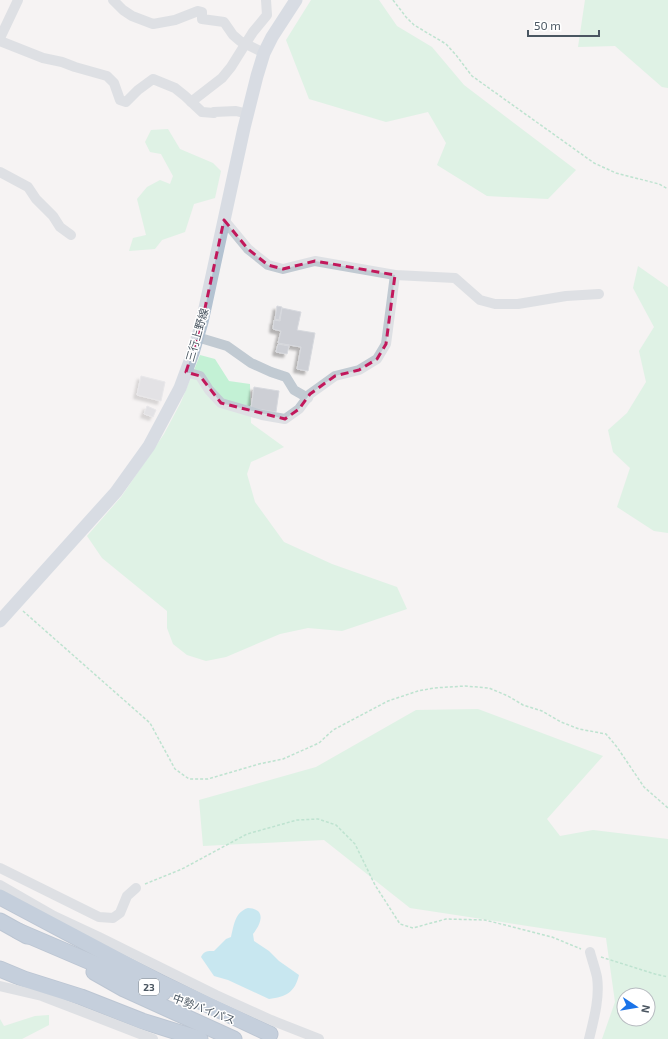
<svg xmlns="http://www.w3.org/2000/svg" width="668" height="1039" viewBox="0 0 668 1039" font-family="'Exo 2','Noto Sans JP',sans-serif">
  <defs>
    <filter id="shadow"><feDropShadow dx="-3.5" dy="3.5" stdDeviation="1" flood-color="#0004"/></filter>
  </defs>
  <rect width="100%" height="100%" fill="#f5f3f3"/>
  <g fill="#c3f1d5" fill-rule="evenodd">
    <path d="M311 0H379L397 26 432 47 464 85 576 170 548 199 487 196 437 165 446 143 428 112 386 122 309 99 286 40Z"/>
    <path d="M585 0H668V88L662 87 615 46 578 47Z"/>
    <path d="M168 129 180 149 213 163 221 171 215 198 194 204 185 232 162 240 155 249 129 251 133 238 146 235 137 199 147 187 160 180 170 184 173 176 161 154 150 152 145 142 151 130Z"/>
    <path d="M638 266 668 287V533L654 531 617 507 630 468 613 452 608 430 627 413 646 382 639 351 654 327 633 288Z"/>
    <path d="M200 355 215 359 229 381 250 384 251 423 284 447 251 462 247 474 255 502 284 542 332 564 397 587 407 609 342 631 308 628 280 634 226 657 206 661 187 655 173 644 167 628V611L102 558 87 536 121 497 164 434 181 402Z"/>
    <path d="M478 709 603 756 547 819 560 836 593 830 668 839V1039H602L615 1002 606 938 410 908 324 840 203 846 199 800 316 767 416 710ZM624 995H648V1019H624Z"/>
    <path d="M49 1015V1025L22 1039H0V1019L4 1026 35 1016Z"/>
  </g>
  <path fill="#90daee" d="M248 908C267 909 261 924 253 934L254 941 269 951 279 961 299 975C295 992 286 997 269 999L228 980 214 976 201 957C204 951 207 951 214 951L226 939 231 937C234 925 235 912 248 908Z"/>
  <g fill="#cdcfd5" stroke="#d7d9de" filter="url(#shadow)">
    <path d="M277 306 282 307 279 320 275 319Z"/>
    <path d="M282 308 301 312 297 330 315 333 308 371 297 369 301 347 278 343 281 331 273 329 274 320 280 321Z"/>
    <path d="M278 344 289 346 287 354 276 352Z"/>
    <path d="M141 376 165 382 161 401 137 395Z"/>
    <path d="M254 387 279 391 276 412 251 408Z"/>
    <path d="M147 406 156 410 153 417 144 414Z"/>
  </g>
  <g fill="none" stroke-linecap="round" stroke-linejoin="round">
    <g stroke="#7690ad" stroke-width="17">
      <g id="highway">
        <path d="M0 897 162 983 270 1034"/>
        <path d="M0 921 27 936"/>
        <path d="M18 931 163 993"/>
        <path d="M0 969 24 979 81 997 142 1021 200 1039"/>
        <path d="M94 972 124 989 234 1039"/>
      </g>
    </g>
    <g stroke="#7ad0a6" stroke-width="1.5" stroke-dasharray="3 2" stroke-linecap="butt">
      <path d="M393 0 406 17 414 25 446 44 456 55 472 76 594 163 616 173 659 184 668 189"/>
      <path d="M23 611 150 723 175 769 189 779H208L259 764 283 759 319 743 333 730 388 701 418 691 434 688 465 686 489 688 508 696 523 705 542 711 561 722 579 729 606 734 617 747 644 787 668 808"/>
      <path d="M145 884 182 869 247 834 297 820 318 819 336 825 355 844 375 885 400 924 413 928 446 919 485 920 552 937 581 949"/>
      <path d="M601 957 655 974 668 977"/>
    </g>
    <g stroke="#c1cad2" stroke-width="10">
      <path d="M113 0 123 10 132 16 153 24 175 20 198 11 202 12V19L224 22 233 35 240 41 264 53"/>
      <path d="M0 38 18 0"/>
      <path d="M0 41 43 58 62 62 75 67 107 76 114 83 120 100 126 102 138 90 153 79 175 88 185 96 202 112 214 113V112L236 111 248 114"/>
      <path d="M191 102 222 78 231 67 253 32 267 15 266 0"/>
      <path d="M0 172 28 187 36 199 53 216 60 227 71 235"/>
      <path d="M224 220 248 249 268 265 283 269 315 261 395 275 455 278 480 300 495 304H518L566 296 599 294"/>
      <path d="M197 337 227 346 251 363 271 372 286 377 294 390 308 398"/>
      <path d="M186 372 200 376 209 390 221 403 262 415 285 419 299 409 310 394 335 376 359 370 377 359 386 344 395 275"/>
      <path d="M0 868 99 917 113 918 120 913 127 896 136 888"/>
      <path d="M0 885 54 916 99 937 216 995 271 1020 319 1039"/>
      <path d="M0 986 42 996 153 1039"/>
      <path d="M589 1039C594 1019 600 997 597 977 595 968 592 960 590 952"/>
    </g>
    <path stroke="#b3c2d1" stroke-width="13" d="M0 621 116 492 149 446 180 388 193 353 202 322 244 128 257 76 264 53 272 37 296 0"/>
    <use href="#highway" stroke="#8ba5c1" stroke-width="15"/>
  </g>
  <path d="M0 0H668V1039H0ZM224 220 248 249 268 265 283 269 315 261 395 275 386 344 377 359 359 370 335 376 310 394 299 409 285 419 221 403 200 376 186 372 202 322Z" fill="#f5f3f3" fill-opacity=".55" fill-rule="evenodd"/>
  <path fill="none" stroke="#c2185b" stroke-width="3" stroke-dasharray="8 5" stroke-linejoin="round" d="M224 220 248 249 268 265 283 269 315 261 395 275 386 344 377 359 359 370 335 376 310 394 299 409 285 419 221 403 200 376 186 372 202 322Z"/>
  <g text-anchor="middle" stroke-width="3" stroke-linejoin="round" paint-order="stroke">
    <rect fill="#fff" stroke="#808990" stroke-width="1" x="139" y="979" width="20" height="16" rx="3"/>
    <g font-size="10" font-weight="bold" fill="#4a5661">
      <text x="149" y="991">23</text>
    </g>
    <g font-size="11" fill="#4a5661" stroke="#fff">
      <text transform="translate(197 335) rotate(-74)" y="4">三行上野線</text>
      <text transform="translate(204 1009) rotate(21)" y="4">中勢バイパス</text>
    </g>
  </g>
  <g transform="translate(636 1007) rotate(102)"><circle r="19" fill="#ffffff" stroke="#b7bbc0"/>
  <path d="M0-3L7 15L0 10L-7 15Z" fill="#1a73e8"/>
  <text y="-6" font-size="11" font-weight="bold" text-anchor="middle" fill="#4a5661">N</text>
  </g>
  <path d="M528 30v6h71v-6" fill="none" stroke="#4a5661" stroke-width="2"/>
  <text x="534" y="30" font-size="12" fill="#4a5661" stroke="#ffffff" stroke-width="3" paint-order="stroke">50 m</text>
</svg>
